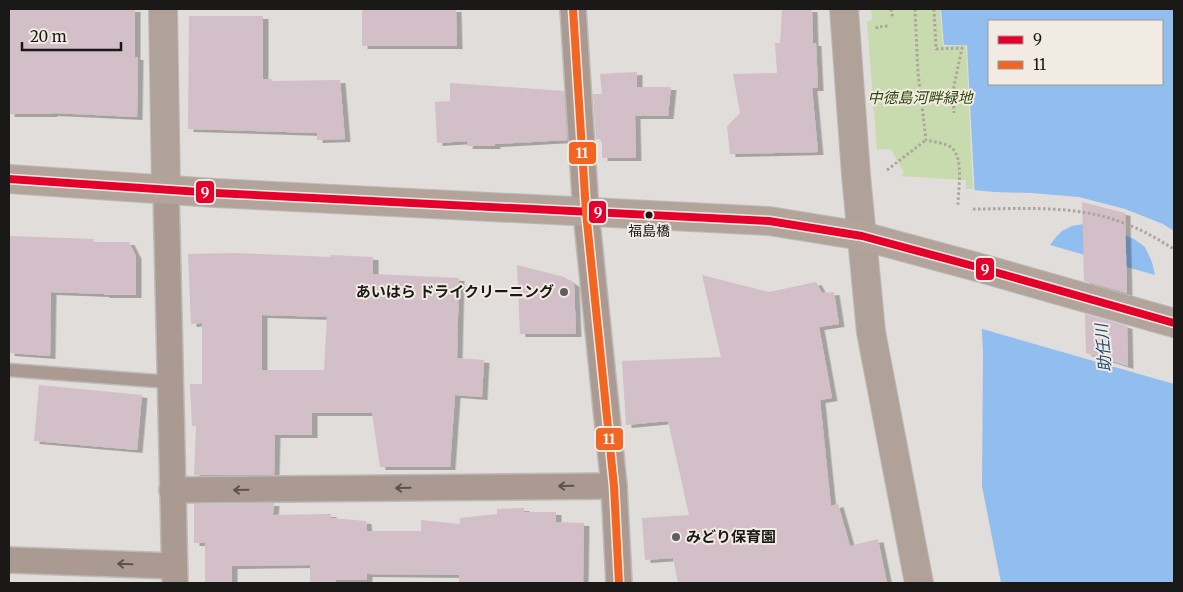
<svg xmlns="http://www.w3.org/2000/svg" width="1183" height="592" viewBox="0 0 1183 592" font-family="Merriweather,'Noto Sans JP',serif">
  <defs>
    <filter id="shadow"><feDropShadow dx="5.5" dy="3" stdDeviation="0" flood-color="#0004"/></filter>
  </defs>
  <rect width="100%" height="100%" fill="#e0ddda"/>
  <path fill="#c8dbaf" d="M871 9H940L943 46 966 45 973 189H966V180L900 176 904 173 891 149 877 150 867 22 872 19Z"/>
  <path fill="#91beee" fill-rule="evenodd" d="M941 9H1174V583H1001L982 486 983 352 967 45H944ZM989 21H1162V84H989Z"/>
  <path fill="#e0ddda" fill-rule="evenodd" d="M974 190 994 192 1031 193 1079 197 1125 209 1163 224 1174 231V384L979 328ZM1084 224 1117 232 1134 239 1145 247 1152 262 1155 275 1050 245 1056 237 1062 231 1072 226Z"/>
  <g fill="#d2bfc7" fill-rule="evenodd" filter="url(#shadow)">
    <path d="M9 9H135V57H138L137 117 52 113V114H9Z"/>
    <path d="M362 9H456L457 46H362Z"/>
    <path d="M782 9H812L813 43H816L818 88H812L818 152 730 154 727 126 740 113 733 74 777 73 775 43H780Z"/>
    <path d="M189 16H263V79H272V81L340 80 345 139 317 140V133L188 129Z"/>
    <path d="M637 72V87H671L668 116H635L636 158H602V139H596L593 94H602L600 74Z"/>
    <path d="M450 83 564 91 567 140 495 144V146H467L468 141 437 143 435 102 450 101Z"/>
    <path d="M1082 202 1125 213 1127 293 1084 281Z"/>
    <path d="M9 236 94 239 93 242H129L136 256V295H104V294L51 292 50 356 9 353Z"/>
    <path d="M236 253 331 257V255L373 257V274L459 278 457 358 484 360 482 397 455 395 450 467H380L372 413H312V435H275L274 475H194L196 426H192L190 384H202V323L191 324 188 254ZM262 315 327 317 324 370H262Z"/>
    <path d="M517 265 564 277 574 284 576 334H520Z"/>
    <path d="M702 275 769 292 816 282 822 293 834 292 839 324 819 327 832 398 820 400 831 506 838 504 850 546 878 539 887 583H678L673 558 645 560 642 518 689 515 668 421 626 425 622 361 721 357Z"/>
    <path d="M1085 314 1127 326 1128 366 1086 353Z"/>
    <path d="M39 385 142 395 137 450 34 441Z"/>
    <path d="M274 503 273 515 331 514V518L366 521 367 531H421V520L460 524V518L497 514V509L524 508V512H556V522L584 523 583 583H459V575L367 574V580H336V583H310V565L232 566V583H205V543H194V504Z"/>
  </g>
  <g fill="none" stroke-linecap="round" stroke-linejoin="round">
    <g stroke="#bcbab8" stroke-width="15">
      <path id="lane" d="M9 370 170 382"/>
    </g>
    <g stroke="#bcbab8" stroke-width="28">
      <g id="street">
        <path d="M573 9 586 212 614 486 619 583"/>
        <path d="M166 189 175 583"/>
        <path d="M172 490 614 486"/>
        <path d="M9 560 173 566"/>
      </g>
    </g>
    <g stroke="#bcbab8" stroke-width="30">
      <g id="secondary">
        <path d="M163 9 166 189"/>
        <path d="M844 9 856 175 871 332 919 583"/>
      </g>
    </g>
    <g stroke="#bcbab8" stroke-width="30">
      <path id="primary" d="M9 179 215 193 769 221 862 236 977 267 1174 323"/>
    </g>
    <g stroke="#aea49e" stroke-width="3" stroke-dasharray="2.5 2.5" stroke-linecap="butt">
      <path d="M891 9 893 19"/>
      <path d="M915 9 918 73 926 140C934 142 946 143 952 148 964 159 958 190 958 205"/>
      <path d="M934 9 936 49 962 48 953 91 954 113"/>
      <path d="M877 29V27L888 26"/>
      <path d="M887 170 926 140"/>
      <path d="M973 209C1024 209 1077 204 1126 224 1143 230 1159 240 1174 249"/>
    </g>
    <use href="#lane" stroke="#ab9a91" stroke-width="12"/>
    <use href="#street" stroke="#ab9a91" stroke-width="25"/>
    <use href="#secondary" stroke="#b1a299" stroke-width="28"/>
    <use href="#primary" stroke="#b2a49b" stroke-width="28"/>
    <g stroke="#f1ebe4" stroke-width="11">
      <path id="bus-1" d="M9 179 215 193 769 221 862 236 977 267 1174 323"/>
    </g>
    <g stroke="#f1ebe4" stroke-width="11">
      <path id="bus-2" d="M573 9 586 212 614 486 619 583"/>
    </g>
    <use href="#bus-1" stroke="#e4002b" stroke-width="8"/>
    <use href="#bus-2" stroke="#f26522" stroke-width="8"/>
  </g>
  <defs><path id="oneway-shaft" d="M-6 0H5M1.5-3L5.5 0L1.5 3" fill="none" stroke-width="1.6" stroke-linecap="round" stroke-linejoin="round" transform="scale(1.25)"/></defs>
  <g stroke="#5c534e">
    <use href="#oneway-shaft" transform="translate(566 486) rotate(179)"/>
    <use href="#oneway-shaft" transform="translate(403 488) rotate(179)"/>
    <use href="#oneway-shaft" transform="translate(241 490) rotate(179)"/>
    <use href="#oneway-shaft" transform="translate(125 564) rotate(-178)"/>
  </g>
  <circle fill="#1b1917" stroke="#f1ebe4" stroke-width="2" cx="649" cy="215" r="4.5"/>
  <g fill="#605e5b" stroke="#f1ebe4" stroke-width="2">
    <circle cx="564" cy="292" r="5"/>
    <circle cx="676" cy="537" r="5"/>
  </g>
  <g text-anchor="middle" stroke-width="4" stroke-linejoin="round" paint-order="stroke">
    <g font-size="14" fill="#1b1917" stroke="#f1ebe4">
      <text x="649" y="236">福島橋</text>
    </g>
    <g font-size="15" font-style="italic" fill="#2f4809" stroke="#f1ebe4">
      <text x="920" y="103">中徳島河畔緑地</text>
    </g>
    <g font-size="15" font-weight="bold" fill="#1b1917" stroke="#f1ebe4" text-anchor="end">
      <text x="554" y="297">あいはら ドライクリーニング</text>
      <text x="686" y="542" text-anchor="start">みどり保育園</text>
    </g>
    <g font-size="16" font-style="italic" fill="#1c4a77" stroke="#f1ebe4">
      <text transform="translate(1103 348) rotate(-95)" y="6">助任川</text>
    </g>
  </g>
  <g stroke="#f1ebe4" stroke-width="2">
    <rect x="568" y="141" width="29" height="24" rx="5" fill="#f26522"/>
    <rect x="195" y="180" width="20" height="24" rx="5" fill="#e4002b"/>
    <rect x="588" y="200" width="19" height="24" rx="5" fill="#e4002b"/>
    <rect x="975" y="257" width="20" height="24" rx="5" fill="#e4002b"/>
    <rect x="595" y="427" width="29" height="24" rx="5" fill="#f26522"/>
  </g>
  <g font-size="14" text-anchor="middle" font-weight="bold" fill="#fff">
    <text x="582" y="158">11</text>
    <text x="205" y="197">9</text>
    <text x="598" y="217">9</text>
    <text x="985" y="274">9</text>
    <text x="609" y="444">11</text>
  </g>
  <rect width="1183" height="592" fill="none" stroke="#1b1917" stroke-width="20"/>
  <rect x="988" y="20" width="175" height="65" fill="#f1ebe4" stroke="#9b9792"/>
  <rect x="998" y="36" width="25" height="8" fill="#e4002b" stroke="#9b9792"/>
  <text x="1033" y="45" font-size="15" fill="#1b1917">9</text>
  <rect x="998" y="61" width="25" height="8" fill="#f26522" stroke="#9b9792"/>
  <text x="1033" y="70" font-size="15" fill="#1b1917">11</text>
  <path d="M22 42v8h99v-8" fill="none" stroke="#1b1917" stroke-width="2.5"/>
  <text x="30" y="42" font-size="15" fill="#1b1917" stroke="#f1ebe4" stroke-width="4" paint-order="stroke">20 m</text>
</svg>
